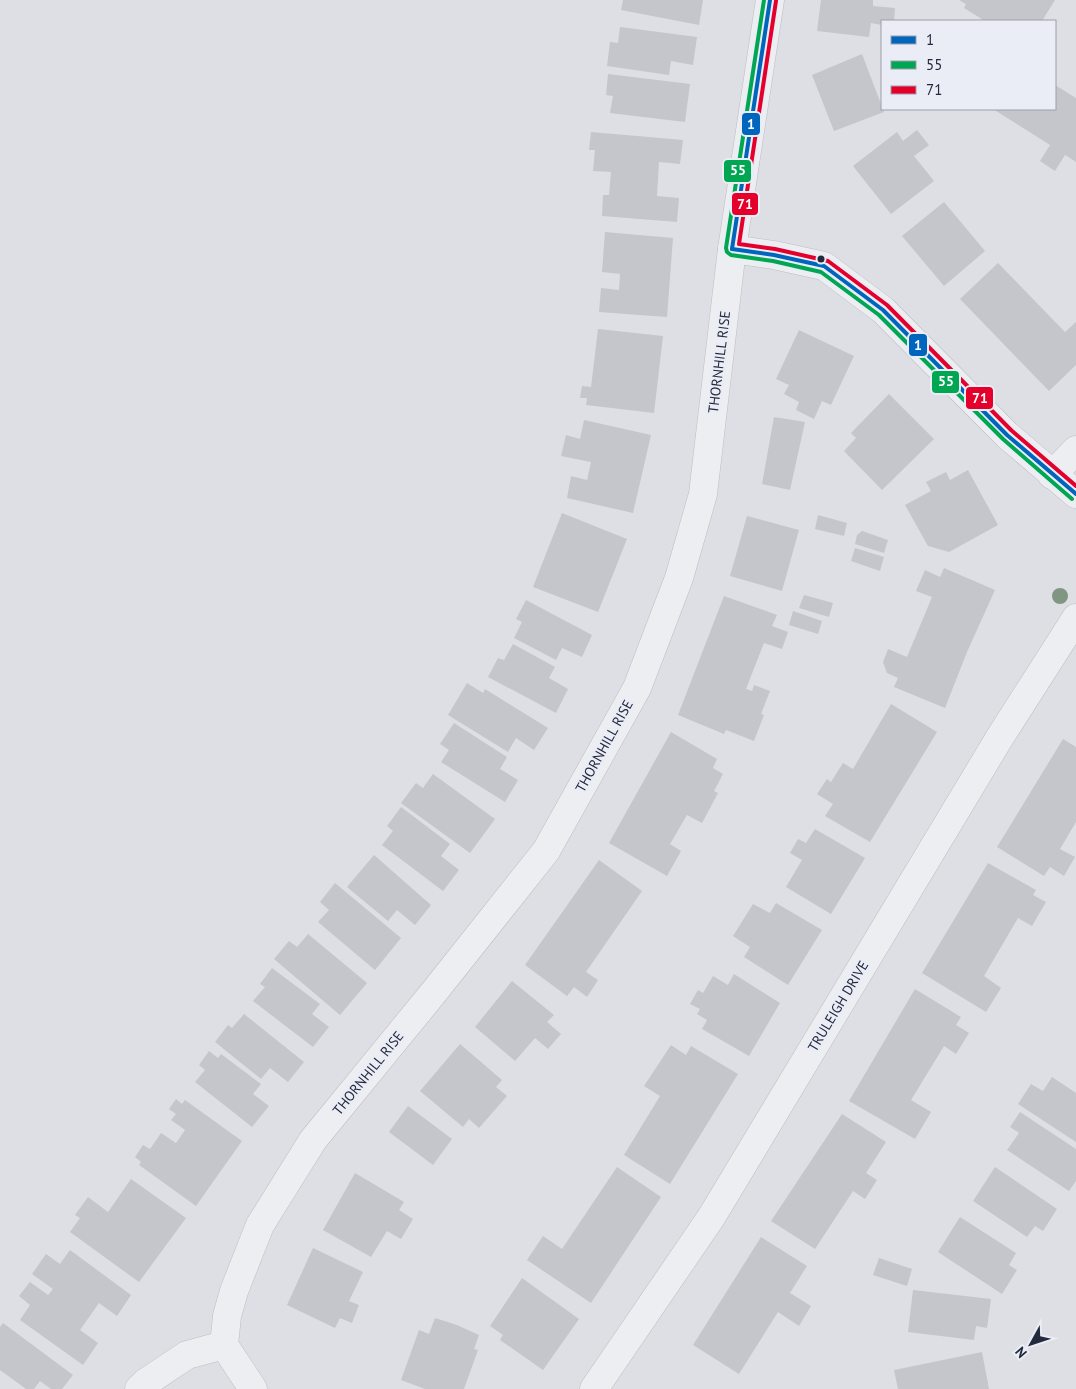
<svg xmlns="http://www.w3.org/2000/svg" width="1076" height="1389" viewBox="0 0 1076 1389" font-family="'PT Sans',sans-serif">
  <rect width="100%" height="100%" fill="#dedfe4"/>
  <g fill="#c4c6cb">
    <path d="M623 0H703L699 25 621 10Z"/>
    <path d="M821 0H873V6L895 8 894 21H882V25L871 23 869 37 817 31Z"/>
    <path d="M959 0H1055L1042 21H985L964 8 966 4Z"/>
    <path d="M620 27 697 37 693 65 671 61 669 75 607 66 610 42 618 43Z"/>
    <path d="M862 54 884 112 834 131 812 75Z"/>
    <path d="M608 74 690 84 685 122 610 113 613 96 606 95Z"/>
    <path d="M1055 85 1076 98V162L1065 155 1055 171 1040 161 1050 145 993 109H1055Z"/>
    <path d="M917 130 929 145 914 156 934 181 891 214 853 166 897 132 903 141Z"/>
    <path d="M591 132 683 140 680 164 659 162 657 196 679 198 677 222 602 216 603 195H609L611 172 593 171 595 150H589Z"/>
    <path d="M944 202 985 251 944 286 902 236Z"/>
    <path d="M605 232 673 238 667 317 599 312 601 288 619 290 620 274 602 272Z"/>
    <path d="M998 263 1065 332 1076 322V365L1049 391 960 299Z"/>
    <path d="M598 329 663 336 654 413 586 405 587 398H580L582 386 591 387Z"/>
    <path d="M799 330 854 356 831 405 822 401 814 419 796 410 799 402 784 394 789 385 776 379Z"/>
    <path d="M889 394 934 439 882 490 844 451 856 438 851 433Z"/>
    <path d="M774 417 805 422 790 490 762 484Z"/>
    <path d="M584 420 651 435 633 513 567 498 571 476 587 480 591 462 561 456 566 435 580 439Z"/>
    <path d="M968 470 998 525 949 552 928 546 905 505 931 491 926 482 946 472 950 480Z"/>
    <path d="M562 513 627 539 598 612 533 587Z"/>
    <path d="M818 515 847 523 844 536 815 529Z"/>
    <path d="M747 516 799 530 782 591 730 576Z"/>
    <path d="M862 531 888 540 884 553 855 544 857 535Z"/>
    <path d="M855 548 884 557 880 571 851 561Z"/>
    <path d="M944 568 995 590 967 652 945 708 894 687 898 678 887 673 883 662 888 649 907 657 932 597 916 591 925 570 940 577Z"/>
    <path d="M804 595 833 603 829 617 799 608Z"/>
    <path d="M724 596 777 615 772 626 788 632 782 649 764 643 746 689 752 691 754 685 770 691 761 714 764 715 754 741 726 730 724 734 678 715Z"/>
    <path d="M526 600 592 635 582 657 562 648 556 660 514 638 522 622 516 619Z"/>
    <path d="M793 611 822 621 818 634 789 625Z"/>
    <path d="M513 644 555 667 549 678 568 689 556 713 488 677 498 658 504 660Z"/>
    <path d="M467 683 483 693 485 689 548 728 534 750 516 738 508 752 448 715Z"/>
    <path d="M891 704 937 732 870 842 825 816 833 804 817 794 827 779 831 782 843 763 853 769Z"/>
    <path d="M454 723 507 757 500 769 518 780 505 802 441 762 449 750 440 744Z"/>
    <path d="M671 732 717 759 713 768 723 774 714 791 718 793 702 823 687 815 670 844 681 851 667 876 609 843Z"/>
    <path d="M1063 739 1076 747V822L1060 849 1075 857 1064 876 1050 867 1044 876 997 847Z"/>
    <path d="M433 774 495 819 470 853 401 803 416 783 423 788Z"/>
    <path d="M401 807 450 844 441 856 459 870 443 891 382 845 393 831 387 826Z"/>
    <path d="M815 829 865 858 831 914 786 887 802 860 790 853 798 839 806 843Z"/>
    <path d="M374 855 431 905 415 925 397 910 388 921 347 887Z"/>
    <path d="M599 860 642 891 586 972 598 980 587 997 574 987 567 996 525 965Z"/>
    <path d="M988 863 1036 890 1033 895 1046 902 1032 926 1018 918 984 976 1001 988 986 1012 922 973Z"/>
    <path d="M335 883 401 938 375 970 318 922 329 910 320 902Z"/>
    <path d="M776 903 822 930 788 985 744 957 750 947 733 936 753 904 770 913Z"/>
    <path d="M308 934 367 983 340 1015 274 959 289 941 297 947Z"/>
    <path d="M272 968 320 1004 312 1014 329 1027 313 1047 253 1001 265 987 260 984Z"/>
    <path d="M734 974 780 1003 749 1056 702 1029 707 1020 697 1014 700 1009 690 1004 698 990 703 993 713 976 728 985Z"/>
    <path d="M512 981 554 1015 547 1022 561 1034 548 1049 535 1038 515 1061 475 1027Z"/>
    <path d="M915 989 961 1017 956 1025 969 1033 956 1054 944 1046 911 1100 931 1112 915 1139 849 1101Z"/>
    <path d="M244 1014 304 1062 288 1082 270 1068 261 1079 215 1042 228 1025 232 1028Z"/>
    <path d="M460 1044 502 1080 496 1087 507 1096 479 1128 469 1119 463 1127 420 1091Z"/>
    <path d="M671 1045 686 1055 691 1046 738 1074 670 1184 624 1155 660 1096 644 1086Z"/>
    <path d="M209 1051 218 1058 221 1054 261 1084 253 1094 269 1106 252 1127 195 1082 205 1070 199 1065Z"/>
    <path d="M1052 1077 1076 1093V1142L1018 1104 1031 1084 1043 1091Z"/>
    <path d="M176 1099 182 1104 185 1100 242 1141 196 1206 139 1165 141 1162 135 1157 143 1145 150 1149 161 1133 176 1143 185 1130 171 1120 176 1114 169 1109Z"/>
    <path d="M408 1106 452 1139 433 1165 389 1132Z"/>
    <path d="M1020 1112 1076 1149V1181L1069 1191 1007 1150 1019 1133 1010 1127Z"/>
    <path d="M842 1114 886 1142 866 1173 877 1180 865 1199 853 1191 815 1249 771 1221Z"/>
    <path d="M617 1167 661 1197 591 1303 527 1260 543 1236 562 1249Z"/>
    <path d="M995 1167 1057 1209 1043 1231 1035 1226 1027 1237 973 1201Z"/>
    <path d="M355 1173 404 1202 399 1210 413 1219 401 1239 387 1231 371 1257 323 1230Z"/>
    <path d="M131 1179 186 1218 139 1282 70 1232 80 1218 75 1215 88 1197 108 1212Z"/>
    <path d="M960 1217 1016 1253 1009 1265 1017 1270 1002 1294 938 1252Z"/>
    <path d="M761 1237 807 1266 790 1293 811 1306 799 1326 778 1312 739 1374 693 1345Z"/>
    <path d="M313 1248 363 1272 349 1301 359 1305 352 1323 340 1318 335 1328 287 1305Z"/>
    <path d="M70 1250 131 1295 117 1316 99 1303 80 1330 98 1343 83 1365 20 1320 30 1305 19 1296 30 1282 48 1295 53 1289 32 1274 46 1254 60 1264Z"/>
    <path d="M879 1258 912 1269 907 1286 873 1275Z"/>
    <path d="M522 1278 579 1319 543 1370 500 1340 503 1335 490 1326Z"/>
    <path d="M913 1290 991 1299 987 1328 976 1326 974 1340 908 1332Z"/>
    <path d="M435 1318 457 1325 479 1335 474 1349 478 1350 464 1389H425L401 1380 419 1330 429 1334Z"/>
    <path d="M3 1323 73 1375 62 1389H51L40 1381 34 1389H26L0 1370V1327Z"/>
    <path d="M982 1352 989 1389H898L894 1370Z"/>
  </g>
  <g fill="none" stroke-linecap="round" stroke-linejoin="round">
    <g stroke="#bcbdc2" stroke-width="29">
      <g id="minor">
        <path d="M732 249 774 255 824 266 883 310 1007 435 1076 494"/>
        <path d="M1052 475 1076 450"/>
        <path d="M139 1389 145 1383 187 1355 224 1345"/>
        <path d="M253 1389 224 1345 227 1316 234 1291 260 1225 313 1140 434 992 546 851 637 688 679 578 703 494 732 249 770 0"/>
        <path d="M594 1389 712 1216 1000 737 1076 618"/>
      </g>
    </g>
    <use href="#minor" stroke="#edeef1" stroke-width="28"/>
    <g stroke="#eaedf5" stroke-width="8">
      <g id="bus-1">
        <path d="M732 249 774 255 824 266 883 310 1007 435 1076 494"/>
        <path d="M732 249 770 0"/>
      </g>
    </g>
    <g stroke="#eaedf5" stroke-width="8">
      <path id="bus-2" d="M764 0 726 248 727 252 731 255 773 261 821 272 879 315 1003 439 1072 499"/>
    </g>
    <g stroke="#eaedf5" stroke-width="8">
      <path id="bus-3" d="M776 1 739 244 775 249 828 261 887 305 1011 430 1076 486"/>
    </g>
    <use href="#bus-1" stroke="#0065bd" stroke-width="4"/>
    <use href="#bus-2" stroke="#00a651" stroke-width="4"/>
    <use href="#bus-3" stroke="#e4002b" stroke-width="4"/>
  </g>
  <circle fill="#809681" cx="1060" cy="596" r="8"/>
  <circle fill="#242a3e" stroke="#eaedf5" stroke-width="2" cx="821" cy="259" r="4.5"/>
  <g text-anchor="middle" stroke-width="5" stroke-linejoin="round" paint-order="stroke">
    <g font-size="14" fill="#242a3e" stroke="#eaedf5">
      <text transform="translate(719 362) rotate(-83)" y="5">THORNHILL RISE</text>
      <text transform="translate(604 746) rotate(-61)" y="5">THORNHILL RISE</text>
      <text transform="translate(838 1006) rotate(-59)" y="5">TRULEIGH DRIVE</text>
      <text transform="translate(368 1073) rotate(-51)" y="5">THORNHILL RISE</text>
    </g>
  </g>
  <g stroke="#eaedf5" stroke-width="2">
    <rect x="741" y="112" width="20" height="24" rx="5" fill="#0065bd"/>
    <rect x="723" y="159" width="29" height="24" rx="5" fill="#00a651"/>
    <rect x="731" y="192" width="28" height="24" rx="5" fill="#e4002b"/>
    <rect x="908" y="333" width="20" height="24" rx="5" fill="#0065bd"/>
    <rect x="931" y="370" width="29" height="24" rx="5" fill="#00a651"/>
    <rect x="965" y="386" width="29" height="24" rx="5" fill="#e4002b"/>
  </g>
  <g font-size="14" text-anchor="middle" font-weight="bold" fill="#fff">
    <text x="751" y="129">1</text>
    <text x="738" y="175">55</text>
    <text x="745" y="209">71</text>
    <text x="918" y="350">1</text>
    <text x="946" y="386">55</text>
    <text x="980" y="403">71</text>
  </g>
  <rect x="881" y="20" width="175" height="90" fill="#eaedf5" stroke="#9b9fac"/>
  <rect x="891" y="36" width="25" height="8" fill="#0065bd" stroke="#9b9fac"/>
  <text x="926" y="45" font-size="15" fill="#242a3e">1</text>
  <rect x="891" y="61" width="25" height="8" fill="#00a651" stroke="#9b9fac"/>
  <text x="926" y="70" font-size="15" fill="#242a3e">55</text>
  <rect x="891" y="86" width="25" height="8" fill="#e4002b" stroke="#9b9fac"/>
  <text x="926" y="95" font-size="15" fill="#242a3e">71</text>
  <g transform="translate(1031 1344) rotate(230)" stroke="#eaedf5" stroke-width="4" paint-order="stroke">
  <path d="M0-4L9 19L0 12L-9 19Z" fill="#242a3e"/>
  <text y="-8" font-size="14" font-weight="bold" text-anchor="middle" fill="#242a3e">N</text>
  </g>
</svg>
